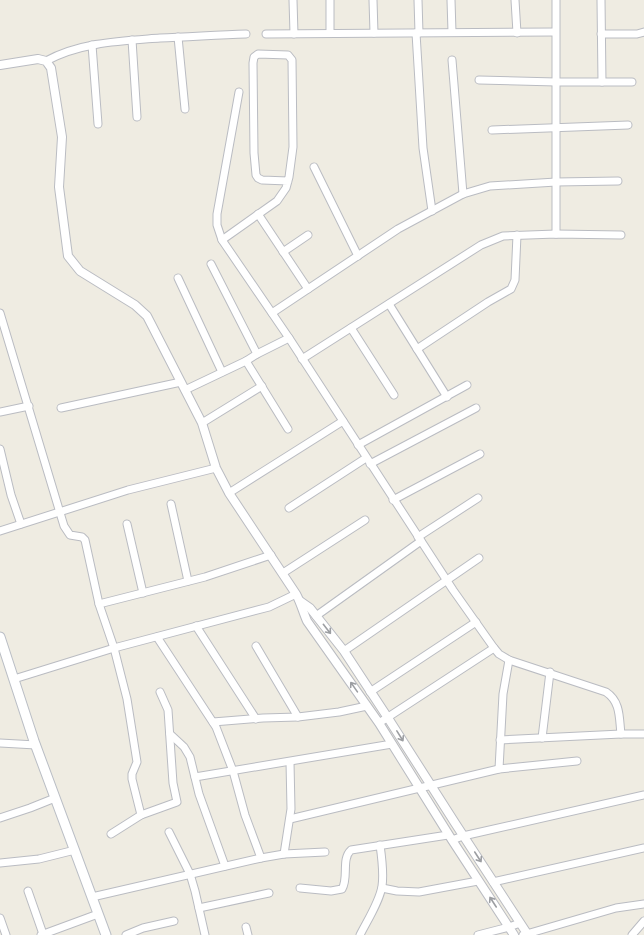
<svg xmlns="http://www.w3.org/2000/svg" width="644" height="935" viewBox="0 0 644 935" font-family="'Source Sans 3',sans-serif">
  <rect width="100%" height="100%" fill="#efece2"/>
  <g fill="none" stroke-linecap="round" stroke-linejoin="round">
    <g stroke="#babcc2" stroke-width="9">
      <g id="minor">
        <path d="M293 0 294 34"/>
        <path d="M330 0V33"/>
        <path d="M373 0 374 33"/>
        <path d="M418 0 419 33"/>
        <path d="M451 0 452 32"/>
        <path d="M515 0 517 33"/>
        <path d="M556 0V234"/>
        <path d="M601 0 602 82"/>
        <path d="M416 33 423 148 432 211"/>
        <path d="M266 34 555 32"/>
        <path d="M601 34H637L644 32"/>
        <path d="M178 37 185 109"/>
        <path d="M132 40 137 117"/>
        <path d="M92 45 98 124"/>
        <path d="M452 60 463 194"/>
        <path d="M46 61C81 42 121 41 160 38 188 37 217 35 246 34"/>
        <path d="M479 80 556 82H632"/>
        <path d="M239 92 217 214V225L222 240 289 338 453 590 494 648 499 654 509 660 606 692C621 702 619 718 621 734H644"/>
        <path d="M492 130 628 125"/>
        <path d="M314 167 358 256"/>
        <path d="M258 214 308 289"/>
        <path d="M222 240 277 201 286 188 289 177 293 147 292 60 288 55 258 54 254 57 253 63 254 153 256 175 258 178 262 180 288 181"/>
        <path d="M283 252 308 235"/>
        <path d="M211 264 257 354"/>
        <path d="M178 278 222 372"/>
        <path d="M389 304 447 397"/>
        <path d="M0 313 64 526 70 535 82 537 85 540 99 604 114 648 127 699 137 762 132 774V779L141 815"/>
        <path d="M272 313 398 229 463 194 490 186 556 182 618 181"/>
        <path d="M351 328 394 395"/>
        <path d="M417 349 488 302 511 289 515 280 517 235"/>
        <path d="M302 359 481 245 503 236 556 234 621 235"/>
        <path d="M246 361 288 429"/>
        <path d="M185 390 246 361 257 354 289 338"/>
        <path d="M61 408 181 382"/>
        <path d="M0 412 29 406"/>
        <path d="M202 423 262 386"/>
        <path d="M358 445 467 385"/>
        <path d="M0 449 11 495 21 524"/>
        <path d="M370 464 476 408"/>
        <path d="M229 493 343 421"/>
        <path d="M393 500 480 454"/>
        <path d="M171 504 188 581"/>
        <path d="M289 508 366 458"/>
        <path d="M127 524 143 593"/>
        <path d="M0 531 128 490 216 468"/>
        <path d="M418 537 478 498"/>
        <path d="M283 573 365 520"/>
        <path d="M99 604 205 577 271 555"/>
        <path d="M316 616 421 541"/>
        <path d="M196 626 256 719"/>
        <path d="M157 637 216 727 233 771 245 815 261 858"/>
        <path d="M256 646 298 717"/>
        <path d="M344 651 479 558"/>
        <path d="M14 679 114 648 269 607 296 594"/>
        <path d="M370 692 476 622"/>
        <path d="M213 722 263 718 298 717 339 712 367 706"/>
        <path d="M379 723 494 648"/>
        <path d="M170 734 184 747 190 757 199 794 225 866"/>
        <path d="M542 738 550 672"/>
        <path d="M500 740 621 734"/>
        <path d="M0 743 36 745"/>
        <path d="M499 769 503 694 509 660"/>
        <path d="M195 777 392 744"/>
        <path d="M0 818 30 808 55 798"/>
        <path d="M290 819 499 769 577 761"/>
        <path d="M169 832 190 874 195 891 205 935"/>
        <path d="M111 834 141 815 177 802 173 783 168 710 160 692"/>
        <path d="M452 840 463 836 644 795"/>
        <path d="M284 854 291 809 290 762"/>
        <path d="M0 863 39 859 75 850"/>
        <path d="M493 882 644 848"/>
        <path d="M300 888 331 891 342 889C349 878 341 859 351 850L448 835"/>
        <path d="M382 888 397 891 419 892 478 881"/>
        <path d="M28 891 43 934"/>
        <path d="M92 897 261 858 284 854 325 852"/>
        <path d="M199 908 269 893"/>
        <path d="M0 918 6 935"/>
        <path d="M246 927 248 935"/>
        <path d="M41 935 98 914"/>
        <path d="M126 935 143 928 174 921"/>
        <path d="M360 935C367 921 380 901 382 886 384 873 382 859 380 845"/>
        <path d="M478 935 509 927 520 923"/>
        <path d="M523 935 616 908 644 904"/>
        <path d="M632 935 644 921"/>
      </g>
    </g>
    <g stroke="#babcc2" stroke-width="10">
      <g id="tertiary">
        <path d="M0 65 38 59 46 61 51 68 62 137 59 187 68 256 80 271 135 305 147 316 202 423 216 468 229 493 296 594C301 603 303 612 307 621L379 723 452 840 514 935"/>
        <path d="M300 601 310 608 344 651 388 718 455 823 528 935"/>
      </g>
    </g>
    <g stroke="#babec5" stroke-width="11">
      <path id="secondary" d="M0 637 34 741 106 935"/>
    </g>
    <use href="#minor" stroke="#fff" stroke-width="7"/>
    <use href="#tertiary" stroke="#fff" stroke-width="8"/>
    <use href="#secondary" stroke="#fff" stroke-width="9"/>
  </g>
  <defs><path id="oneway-shaft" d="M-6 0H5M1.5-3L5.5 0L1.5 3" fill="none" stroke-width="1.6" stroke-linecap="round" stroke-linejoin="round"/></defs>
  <g stroke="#9c9ea2">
    <use href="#oneway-shaft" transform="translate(327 629) rotate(52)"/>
    <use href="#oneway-shaft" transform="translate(354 687) rotate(-125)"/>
    <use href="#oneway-shaft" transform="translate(400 736) rotate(58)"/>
    <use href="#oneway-shaft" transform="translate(478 857) rotate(57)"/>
    <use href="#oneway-shaft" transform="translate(493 902) rotate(-123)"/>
  </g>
</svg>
